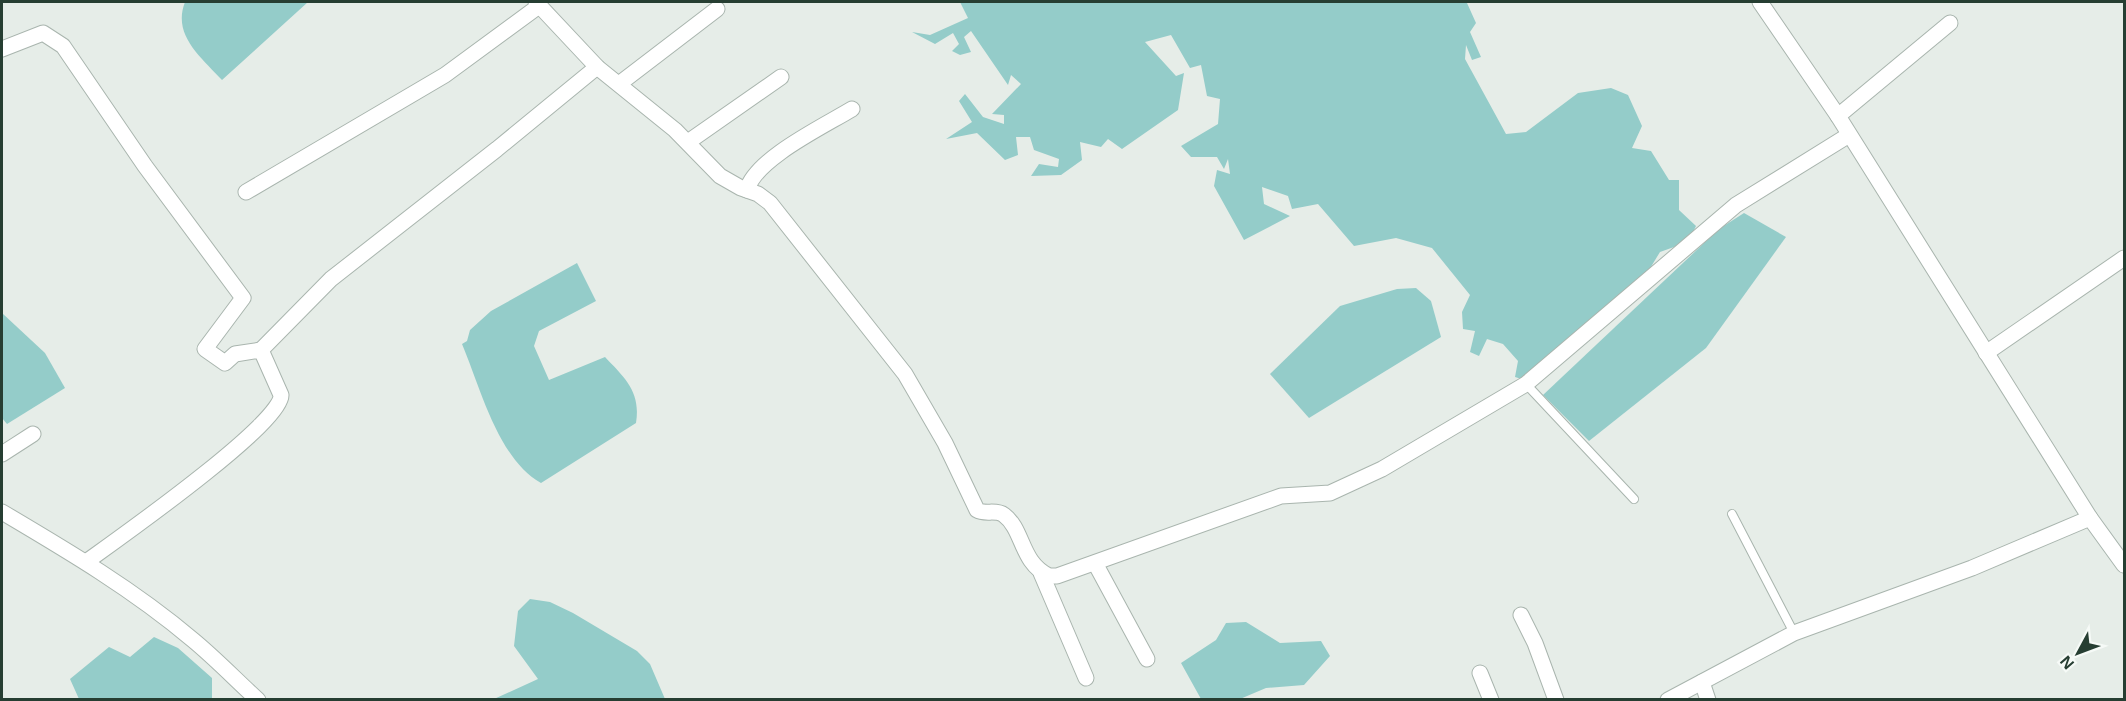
<svg xmlns="http://www.w3.org/2000/svg" width="2126" height="701" viewBox="0 0 2126 701" font-family="Helvetica,sans-serif">
  <rect width="100%" height="100%" fill="#e6ede8"/>
  <g fill="#94ccc9">
    <path d="M185 2H308L222 80C201 57 172 35 185 2Z"/>
    <path d="M960 2H1472L1467 3 1476 23 1470 32 1481 57 1472 60 1466 45 1465 59 1506 134 1526 132 1578 93 1611 88 1628 95 1642 126 1632 148 1651 151 1669 180H1679V210L1696 226 1688 242 1660 252 1638 288 1525 380 1515 377 1518 361 1503 344 1487 339 1479 356 1470 352 1475 331 1463 329 1462 312 1470 295 1432 248 1396 238 1354 246 1318 204 1292 209 1288 196 1262 187 1264 204 1290 216 1244 240 1214 186 1217 170 1230 174 1228 159 1224 169 1217 157H1191L1181 146 1218 124 1220 99 1207 96 1201 65 1190 68 1171 35 1145 42 1176 76 1184 73 1178 110 1122 149 1108 139 1101 147 1080 142 1082 160 1061 175 1031 176 1039 164 1058 167 1059 159 1034 150 1030 137H1016L1018 155 1005 160 977 133 946 139 972 122 959 101 965 94 983 117 1004 124V115L992 114 1021 84 1011 75 1008 85 971 31 964 37 971 52 960 55 952 51 959 44 953 33 935 44 912 32 930 35 968 18Z"/>
    <path d="M1744 213 1786 237 1706 348 1589 441 1543 395 1719 229Z"/>
    <path d="M577 263 596 301 539 331 534 346 549 380 605 357C625 378 641 392 636 423L541 483C498 459 481 389 462 344L467 341 470 330 491 311Z"/>
    <path d="M1416 288 1431 301 1441 337 1309 418 1270 374 1340 306 1397 289Z"/>
    <path d="M2 313 45 353 65 388 7 424 2 418Z"/>
    <path d="M530 599 550 602 573 613 637 651 650 664 665 699H494L538 679 514 646 518 611Z"/>
    <path d="M1246 622 1280 643 1321 641 1330 656 1304 685 1266 688 1240 699H1201L1181 663 1216 640 1226 623Z"/>
    <path d="M154 637 178 648 212 678V699H79L70 679 109 647 130 657Z"/>
  </g>
  <g fill="none" stroke-linecap="round" stroke-linejoin="round">
    <g stroke="#a9b5ae" stroke-width="10">
      <g id="service">
        <path d="M1526 384 1634 499"/>
        <path d="M1732 514 1794 633"/>
      </g>
    </g>
    <g stroke="#a9b5ae" stroke-width="17">
      <g id="minor">
        <path d="M536 2 597 67 675 130 720 176 741 188 758 194 770 203 905 374 945 443 977 510C985 515 996 509 1004 515 1024 530 1020 562 1049 576H1057L1281 496 1330 493 1382 469 1526 384 1736 205 1849 135"/>
        <path d="M1760 2 1838 116 2090 518 2124 565"/>
        <path d="M2 49 43 33 63 46 145 166 243 298 205 349 225 363 235 354 261 350 281 395C283 423 115 541 86 562"/>
        <path d="M619 84 717 9"/>
        <path d="M1838 116 1950 23"/>
        <path d="M688 142 781 77"/>
        <path d="M747 190C755 159 824 126 852 109"/>
        <path d="M246 192 445 75 539 6"/>
        <path d="M261 350 331 279 497 149 597 67"/>
        <path d="M1986 353 2124 258"/>
        <path d="M2 454 33 434"/>
        <path d="M2 512C68 551 134 590 193 640 216 659 236 680 258 700"/>
        <path d="M1095 563 1147 659"/>
        <path d="M1041 573 1086 678"/>
        <path d="M1521 615 1535 643 1556 700"/>
        <path d="M1480 673 1491 700"/>
        <path d="M1702 682 1708 700"/>
        <path d="M1668 700 1794 633 1972 568 2090 518"/>
      </g>
    </g>
    <use href="#service" stroke="#fff" stroke-width="8"/>
    <use href="#minor" stroke="#fff" stroke-width="15"/>
  </g>
  <rect width="2126" height="701" fill="none" stroke="#263e32" stroke-width="6"/>
  <g transform="translate(2078 653) rotate(229)" stroke="#f6faf7" stroke-width="4.5" paint-order="stroke">
  <path d="M0-4.5L10 22L0 15L-10 22Z" fill="#263e32"/>
  <text y="-9" font-size="16" font-weight="bold" text-anchor="middle" fill="#263e32">N</text>
  </g>
</svg>
